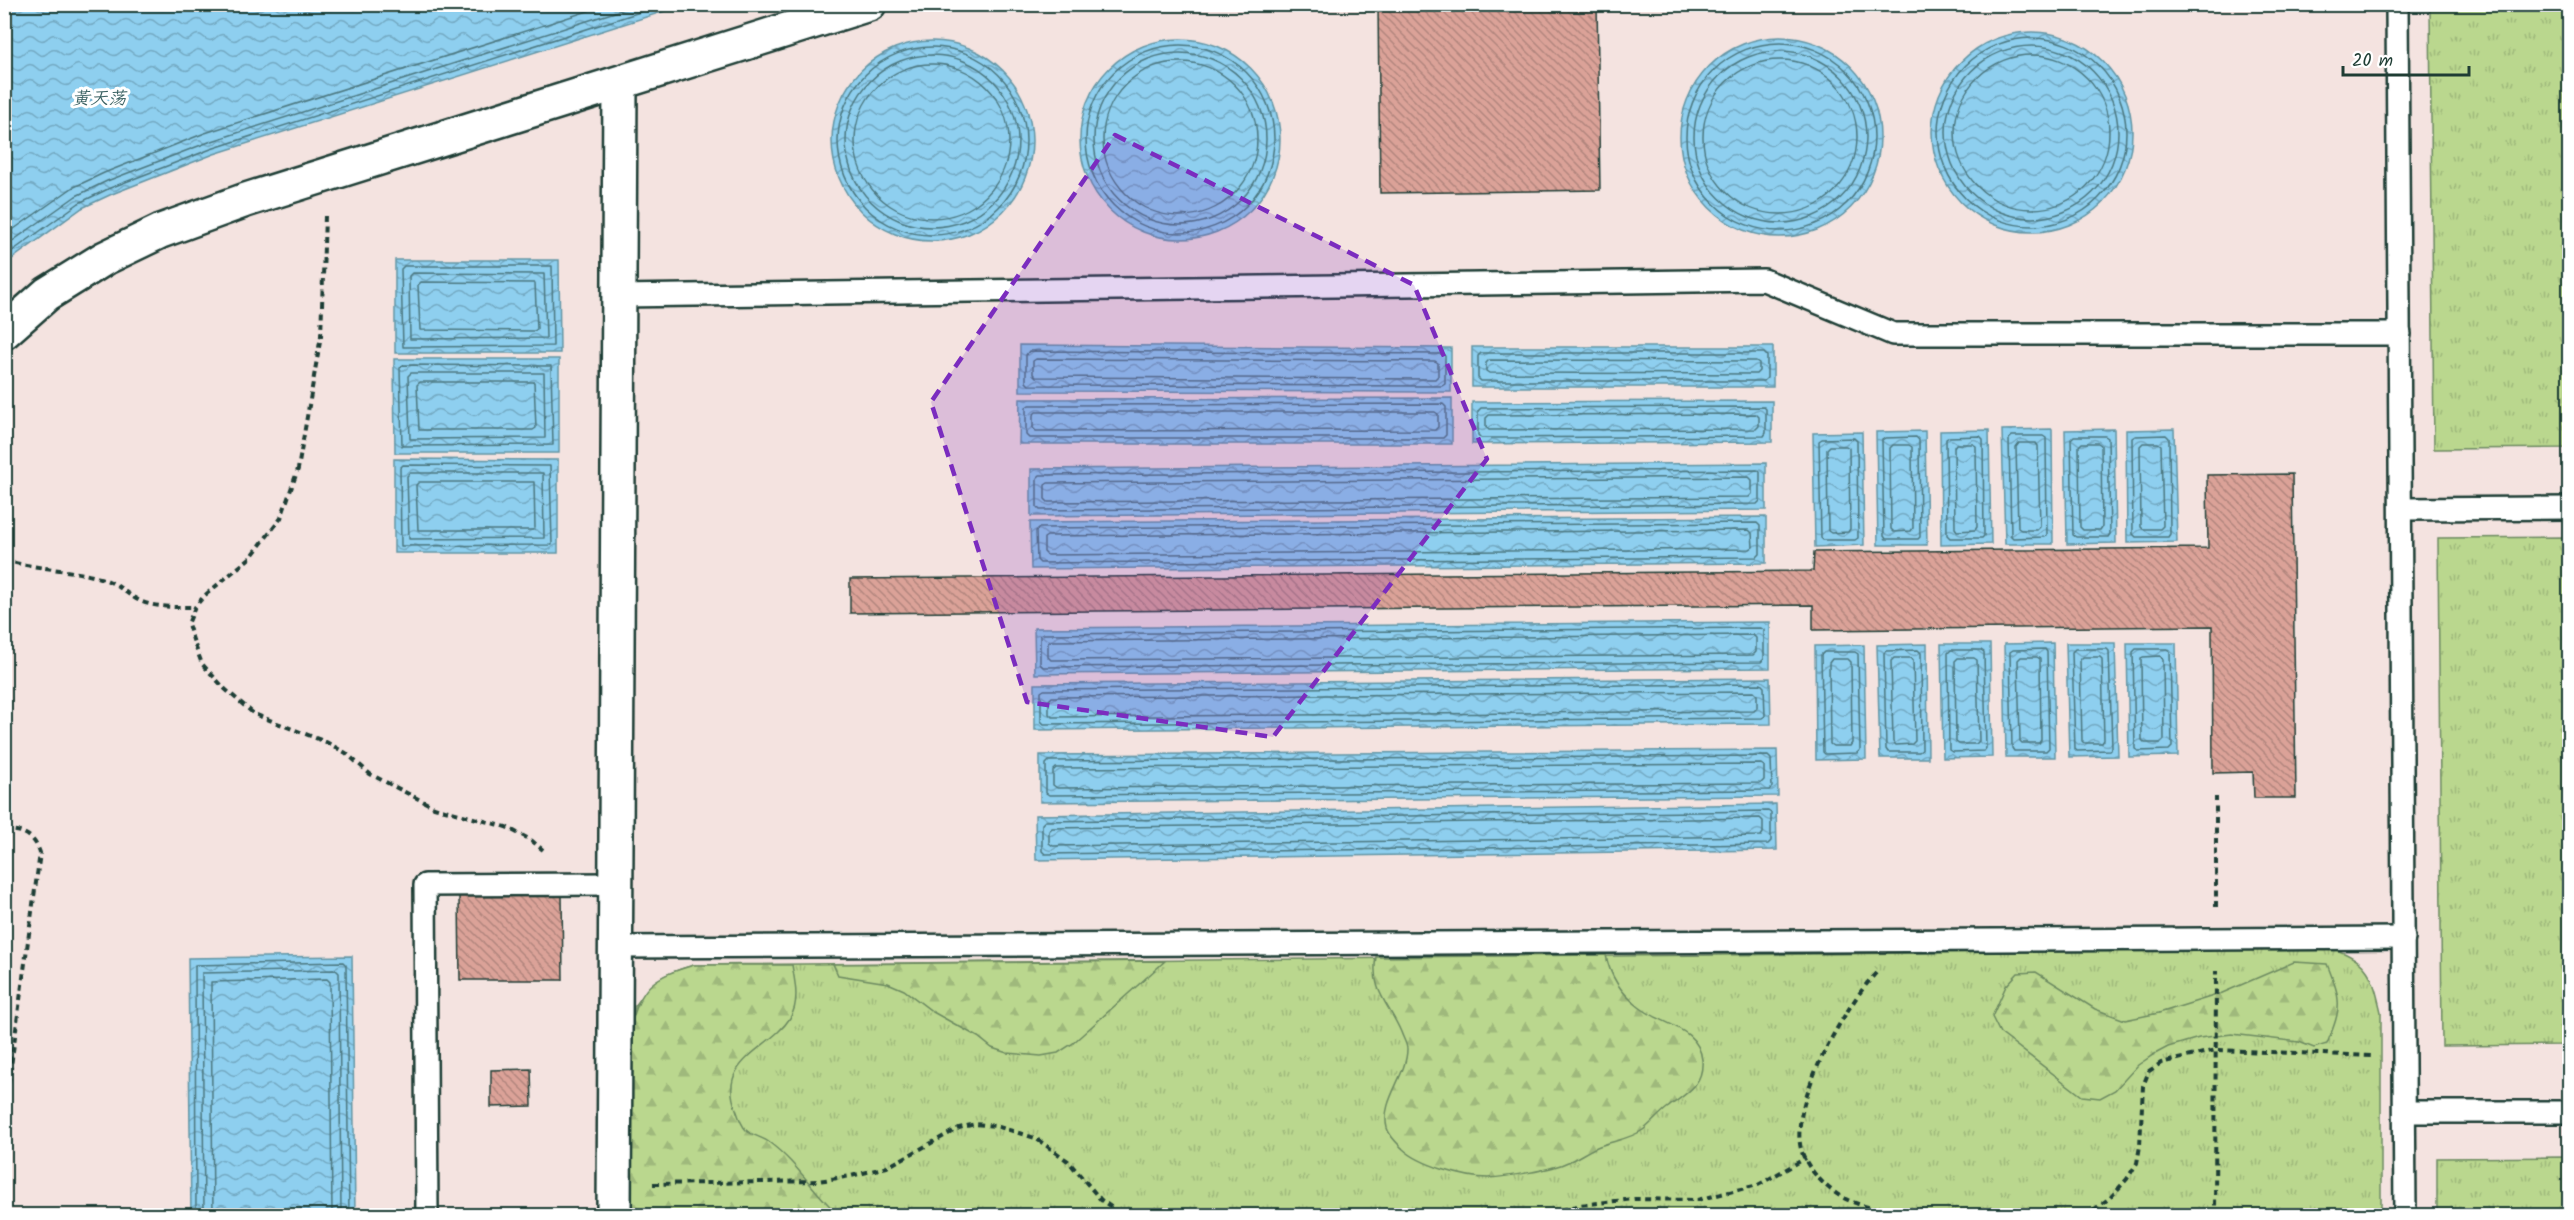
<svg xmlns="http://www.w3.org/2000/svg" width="2574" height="1220" viewBox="0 0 2574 1220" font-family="Kalam,'LXGW WenKai TC',sans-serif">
  <defs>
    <pattern id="grass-tufts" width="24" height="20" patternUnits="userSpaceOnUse" patternTransform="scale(1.5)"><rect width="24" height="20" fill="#bad78e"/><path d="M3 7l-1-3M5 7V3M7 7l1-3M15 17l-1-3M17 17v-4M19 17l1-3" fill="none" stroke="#9fb97b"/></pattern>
    <pattern id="forest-firs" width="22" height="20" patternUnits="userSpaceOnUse" patternTransform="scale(1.5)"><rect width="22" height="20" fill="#bad78e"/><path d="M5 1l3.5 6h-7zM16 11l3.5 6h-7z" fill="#9fb97b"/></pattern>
    <pattern id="water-waves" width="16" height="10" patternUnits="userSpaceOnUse" patternTransform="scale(1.5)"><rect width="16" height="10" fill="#8ecfef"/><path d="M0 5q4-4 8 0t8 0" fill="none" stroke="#73a9c2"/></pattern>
    <pattern id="building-back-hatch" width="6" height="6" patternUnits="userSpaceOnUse" patternTransform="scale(1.5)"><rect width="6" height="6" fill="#dba298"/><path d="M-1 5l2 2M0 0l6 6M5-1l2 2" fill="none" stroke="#b1857d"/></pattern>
  </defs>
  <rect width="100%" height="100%" fill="#f4e3e0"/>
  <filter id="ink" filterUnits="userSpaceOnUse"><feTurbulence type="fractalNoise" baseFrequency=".0167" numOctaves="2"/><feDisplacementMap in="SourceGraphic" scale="12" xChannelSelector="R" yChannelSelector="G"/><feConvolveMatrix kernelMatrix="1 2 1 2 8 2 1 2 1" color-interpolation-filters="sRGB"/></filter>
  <g filter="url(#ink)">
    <g fill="url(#grass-tufts)" stroke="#6c8a61" stroke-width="1.5">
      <path d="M2430 5H2569V448L2434 449Z"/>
      <path d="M2569 537V1045L2442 1046 2438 538Z"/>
      <path d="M2333 949C2369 960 2373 977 2381 1012V1215L630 1216 635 1006C654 979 662 974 694 965Z"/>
      <path d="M2569 1157V1215H2437V1158Z"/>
    </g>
    <g fill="url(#forest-firs)" stroke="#6c8a61" stroke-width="1.5">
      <path d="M1606 955C1610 977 1621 993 1639 1007 1660 1024 1699 1027 1702 1060 1704 1086 1685 1094 1667 1108 1658 1115 1652 1123 1643 1130 1630 1139 1612 1141 1597 1147 1587 1151 1578 1158 1568 1162 1552 1170 1506 1177 1488 1178 1465 1178 1420 1165 1403 1149 1398 1144 1389 1136 1387 1128 1380 1101 1407 1076 1407 1049 1407 1044 1403 1038 1401 1032 1389 1004 1370 990 1376 957Z"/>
      <path d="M1165 961 1072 1044 1058 1053 1041 1056 1007 1053 992 1048 978 1037 933 1012 904 990 888 983 838 975 833 964Z"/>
      <path d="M2294 962 2327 964C2342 1002 2342 1006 2327 1044L2314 1048 2299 1042 2232 1034 2199 1038 2168 1047 2153 1055 2138 1065 2115 1090 2100 1098 2082 1096 2000 1033 1992 1017 2006 986 2018 973 2036 972 2095 1009 2125 1020 2159 1013 2220 994Z"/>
      <path d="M694 965H792C795 982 800 1002 790 1018 771 1049 716 1060 736 1109 738 1115 741 1125 746 1130 752 1136 763 1137 770 1143 797 1163 814 1193 839 1215L630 1216V1031C639 987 652 977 694 965Z"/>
    </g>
    <g fill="url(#water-waves)" stroke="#6295a4" stroke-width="1.5">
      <path d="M5 4H684V5L214 154 112 194 82 208 5 264Z"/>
      <circle cx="2032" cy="132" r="100"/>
      <circle cx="1780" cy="137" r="100"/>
      <circle cx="1180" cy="139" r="100"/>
      <circle cx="932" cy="141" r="100"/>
      <path d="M395 260H559L560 353H395Z"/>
      <path d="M1020 345 1451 348V392L1020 391Z"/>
      <rect x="1472" y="347" width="301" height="40"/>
      <path d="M394 359H559V453H395Z"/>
      <path d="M1452 398V444H1019L1020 399Z"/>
      <path d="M1772 401V442L1472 444V402Z"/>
      <path d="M2052 429 2053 544H2005L2002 430Z"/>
      <path d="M2114 429 2116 543 2067 544 2065 430Z"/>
      <path d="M2174 429 2177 542 2127 543 2126 430Z"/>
      <path d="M1989 430 1991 544 1941 545 1940 431Z"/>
      <path d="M1925 431 1927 545H1878L1876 432Z"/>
      <path d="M1862 432 1864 545 1815 547 1813 433Z"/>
      <path d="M394 459 558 460V553H394Z"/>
      <path d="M1766 463V510L1031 516V469Z"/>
      <path d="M1766 517V563L1031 569 1030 522Z"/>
      <path d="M1770 622V668L1035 674 1034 628Z"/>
      <path d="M2053 643 2055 757H2006L2004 644Z"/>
      <path d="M2066 643H2115L2118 756 2069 757Z"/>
      <path d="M2127 643H2176L2178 756 2129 757Z"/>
      <path d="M1927 644 1928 758H1880L1877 645Z"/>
      <path d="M1941 644H1990L1992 757 1943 758Z"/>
      <path d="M1864 645 1866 759 1816 760 1815 646Z"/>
      <path d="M1770 678 1771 724 1035 730V684Z"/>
      <path d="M1777 750 1778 796 1040 802V755Z"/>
      <path d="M1776 804 1777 850 1036 860 1035 815Z"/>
      <path d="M352 956 355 1215H191L188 958Z"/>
    </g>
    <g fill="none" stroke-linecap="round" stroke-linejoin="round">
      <g stroke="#4b777f" stroke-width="1.5">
        <circle cx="2032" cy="132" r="94"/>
        <circle cx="1780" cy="137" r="94"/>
        <circle cx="1180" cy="139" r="94"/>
        <circle cx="2032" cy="132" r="86"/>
        <circle cx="932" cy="141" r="94"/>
        <circle cx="1780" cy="137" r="86"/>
        <circle cx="1180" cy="139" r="86"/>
        <circle cx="932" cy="141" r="86"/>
        <circle cx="2032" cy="132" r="77"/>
        <circle cx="1780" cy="137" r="77"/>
        <circle cx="1180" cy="139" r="77"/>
        <circle cx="932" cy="141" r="77"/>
        <path d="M4 236 72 188 104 173 205 133 610 4"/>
        <path d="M4 247 76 196 107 181 209 142 640 4"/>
        <path d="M4 257 79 203 110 188 211 149 665 4"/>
        <path d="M404 266H552L553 346 403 347 401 269Z"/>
        <path d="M412 273 544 274 546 338 410 339 409 276Z"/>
        <path d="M421 282 535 283 537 329 534 331 420 330 418 285Z"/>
        <path d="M1029 351 1442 354 1445 356V384L1442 386 1029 385 1026 382V355Z"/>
        <path d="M1481 353H1764L1767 356V378L1764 381H1481L1478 378V356Z"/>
        <path d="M1036 359 1435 361 1438 363V376L1435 379 1036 377 1033 374V361Z"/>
        <path d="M1489 360 1756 361 1759 363V371L1756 374 1489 373 1486 371V363Z"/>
        <path d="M403 365 551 366 553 445 402 446 400 368Z"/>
        <path d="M411 373H544L545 438 410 439 408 376Z"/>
        <path d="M420 382H534L536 428 533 430H419L417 385Z"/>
        <path d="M1443 404 1446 407V435L1443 438H1029L1026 435V407L1029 405Z"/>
        <path d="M1764 407 1766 409V433L1764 436 1481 438 1478 435V411L1481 408Z"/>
        <path d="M1036 412H1435L1438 414V427L1435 430 1036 431 1033 428V415Z"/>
        <path d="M1756 414 1759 417V426L1756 429 1489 430 1486 427V418L1489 415Z"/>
        <path d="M2166 435 2169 438 2170 534 2168 537H2136L2133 534 2132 438 2135 436Z"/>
        <path d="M1980 436 1983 439 1984 536 1982 538H1950L1947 535 1946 439 1949 437Z"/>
        <path d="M2012 436H2043L2046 438 2047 535 2045 537 2013 538 2011 536 2009 439Z"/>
        <path d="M2074 436H2105L2108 438 2110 534 2108 537H2076L2073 535 2071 439Z"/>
        <path d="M1916 437 1919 440 1920 537 1918 539H1886L1884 536 1882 440 1885 438Z"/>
        <path d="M1854 438 1857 441 1858 538 1855 540H1823L1821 538 1819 441 1822 439Z"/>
        <path d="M2019 443H2036L2038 446 2040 527 2037 530H2021L2018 528 2016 447Z"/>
        <path d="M2082 443H2098L2101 445 2102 527 2100 530H2083L2080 527 2079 446Z"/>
        <path d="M2143 443H2158L2161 445 2163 526 2160 529H2143L2141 527 2140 446Z"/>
        <path d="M1956 444H1973L1976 446 1977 527 1975 530 1957 531 1955 528 1954 447Z"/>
        <path d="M1893 445H1909L1912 447 1913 528 1911 531 1894 532 1891 529 1890 448Z"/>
        <path d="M1830 446H1846L1849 448 1850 529 1848 532 1831 533 1828 531 1827 449Z"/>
        <path d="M403 465 550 466 552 545 401 546 400 468Z"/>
        <path d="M1757 470 1760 472V501L1757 504 1040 510 1037 507V478L1040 475Z"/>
        <path d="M410 473H543L544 538 409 539 407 476Z"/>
        <path d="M1749 477 1752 480V494L1749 497 1048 502 1045 499V485L1048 483Z"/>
        <path d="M419 482H534L535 528 533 530H418L416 485Z"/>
        <path d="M1757 523 1760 526V554L1757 557 1040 563 1037 560 1036 531 1039 528Z"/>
        <path d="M1749 530 1752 533 1753 547 1750 549 1047 555 1044 552V538L1047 536Z"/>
        <path d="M1761 628 1764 630V659L1761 662 1043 667 1040 664V636L1043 634Z"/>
        <path d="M1753 635 1756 638V652L1753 655 1051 660 1048 657V643L1051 641Z"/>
        <path d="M2045 649 2047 652 2049 748 2046 751H2014L2012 748 2010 652 2013 650Z"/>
        <path d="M2075 649H2107L2109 651 2112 747 2110 750 2077 751 2075 749 2072 652Z"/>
        <path d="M2136 649H2167L2170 651 2172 747 2169 750 2138 751 2135 749 2133 652Z"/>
        <path d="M1918 650 1921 653 1922 750 1919 752H1888L1886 749 1884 653 1886 651Z"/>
        <path d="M1951 650H1981L1984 652 1986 748 1984 751 1952 752 1949 750 1948 653Z"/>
        <path d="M1824 652H1855L1858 654 1860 750 1857 753 1825 754 1823 752 1821 655Z"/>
        <path d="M2160 656 2163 659 2164 740 2161 743H2145L2142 740 2141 659 2143 657Z"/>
        <path d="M2021 657H2037L2040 659 2041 740 2039 743H2022L2020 741 2018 660Z"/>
        <path d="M2083 657H2100L2102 659 2104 740 2102 743H2084L2082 741 2080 660Z"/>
        <path d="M1894 658H1911L1913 660 1915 741 1912 744 1896 745 1893 742 1891 661Z"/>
        <path d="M1958 658H1974L1977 660 1979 741 1976 744H1959L1956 742 1955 661Z"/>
        <path d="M1832 659H1848L1851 662 1852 743 1850 746H1833L1830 744 1829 663Z"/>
        <path d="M1761 684 1764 687 1765 716 1762 718 1044 724 1041 721V692L1044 690Z"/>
        <path d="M1754 692 1757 695V708L1754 711 1052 717 1049 714V700L1052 697Z"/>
        <path d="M1768 756 1771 759 1772 787 1769 790 1049 795 1046 793V764L1049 761Z"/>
        <path d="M1761 764 1764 766V780L1761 783 1057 788 1053 785V771L1056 768Z"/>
        <path d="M1768 811 1771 813V841L1768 844 1045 854 1042 851V824L1045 821Z"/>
        <path d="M1760 818 1763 821V833L1761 836 1053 846 1049 843V831L1052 828Z"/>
        <path d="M196 1216 195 965 343 962 346 965 349 1216"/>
        <path d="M204 1216 202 973 336 970 339 973 341 1216"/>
        <path d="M213 1216 211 982 327 979 330 982 332 1216"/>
      </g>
    </g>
    <g fill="url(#building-back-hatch)" stroke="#1f3d34" stroke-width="1.5">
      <path d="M1378 4H1597L1600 190 1380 193Z"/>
      <path d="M2292 474 2296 798H2254L2253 772 2213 773 2212 626 1813 630V605L850 613V579L1813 571 1814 552 2208 548 2207 475Z"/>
      <path d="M459 896H562L563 980H460Z"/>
      <path d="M531 1069 532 1106 491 1107V1070Z"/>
    </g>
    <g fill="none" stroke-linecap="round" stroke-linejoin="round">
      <g stroke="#1f3d34" stroke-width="26">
        <g id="service">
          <path d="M2397 4 2405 1216"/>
          <path d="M619 296 1764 280 1893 334H2400"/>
          <path d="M2402 509 2570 508"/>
          <path d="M615 947 2404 938"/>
          <path d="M2405 1112H2570"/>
          <path d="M427 1216 425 885 616 884"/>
        </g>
      </g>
      <g stroke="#1f3d34" stroke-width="38">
        <g id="minor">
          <path d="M4 332 47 294 105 258 161 231 246 200 869 4"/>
          <path d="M614 1216 620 83"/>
        </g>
      </g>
      <g stroke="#1f3d34" stroke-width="4" stroke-dasharray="6 4.5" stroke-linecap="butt">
        <path d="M325 216 321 336 298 469 281 518 251 557 204 596 195 607 188 624 193 640 202 664 225 689 254 714 326 742 346 753 370 774 434 807 506 827 531 840 543 850"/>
        <path d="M4 560C36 569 69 569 100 578 116 582 126 594 140 601 157 608 176 607 195 607"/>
        <path d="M4 830C23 830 34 835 40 853L4 1117"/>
        <path d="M2216 907V797"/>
        <path d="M1876 973C1845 1006 1789 1103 1801 1149 1805 1165 1821 1183 1834 1192 1854 1207 1884 1210 1908 1216"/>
        <path d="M653 1184 818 1181 851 1176 887 1167 959 1128 975 1124 996 1126 1035 1138 1047 1146 1068 1161 1101 1200 1124 1216"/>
        <path d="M1541 1216 1580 1205 1634 1199 1697 1200 1758 1185 1806 1158"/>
        <path d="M2085 1216 2110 1198 2127 1179 2137 1163 2140 1146 2143 1086 2149 1071 2161 1063 2216 1050 2374 1056"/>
        <path d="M2215 1216 2216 971"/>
      </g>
      <use href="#service" stroke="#fff" stroke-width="21"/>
      <use href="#minor" stroke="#fff" stroke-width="33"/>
    </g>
  </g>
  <path fill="#7b2cbf" fill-opacity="0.2" stroke="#7b2cbf" stroke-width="4.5" stroke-dasharray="12 8" stroke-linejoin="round" d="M1115 135 1414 285 1487 459 1273 737 1027 702 931 402Z"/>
  <g text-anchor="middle" stroke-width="6" stroke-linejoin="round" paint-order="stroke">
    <g font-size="18" font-style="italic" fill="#3b6263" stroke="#fff">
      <text x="99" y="104">黄天荡</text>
    </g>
  </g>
  <rect width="2574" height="1220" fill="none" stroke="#fff" stroke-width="24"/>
  <rect x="12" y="12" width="2550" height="1196" fill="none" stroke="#1f3d34" stroke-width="2" filter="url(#ink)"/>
  <path d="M2343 66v9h126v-9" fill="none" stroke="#1f3d34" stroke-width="3"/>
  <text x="2352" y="66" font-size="18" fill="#1f3d34" stroke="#ffffff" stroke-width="4.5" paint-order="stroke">20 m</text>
</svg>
